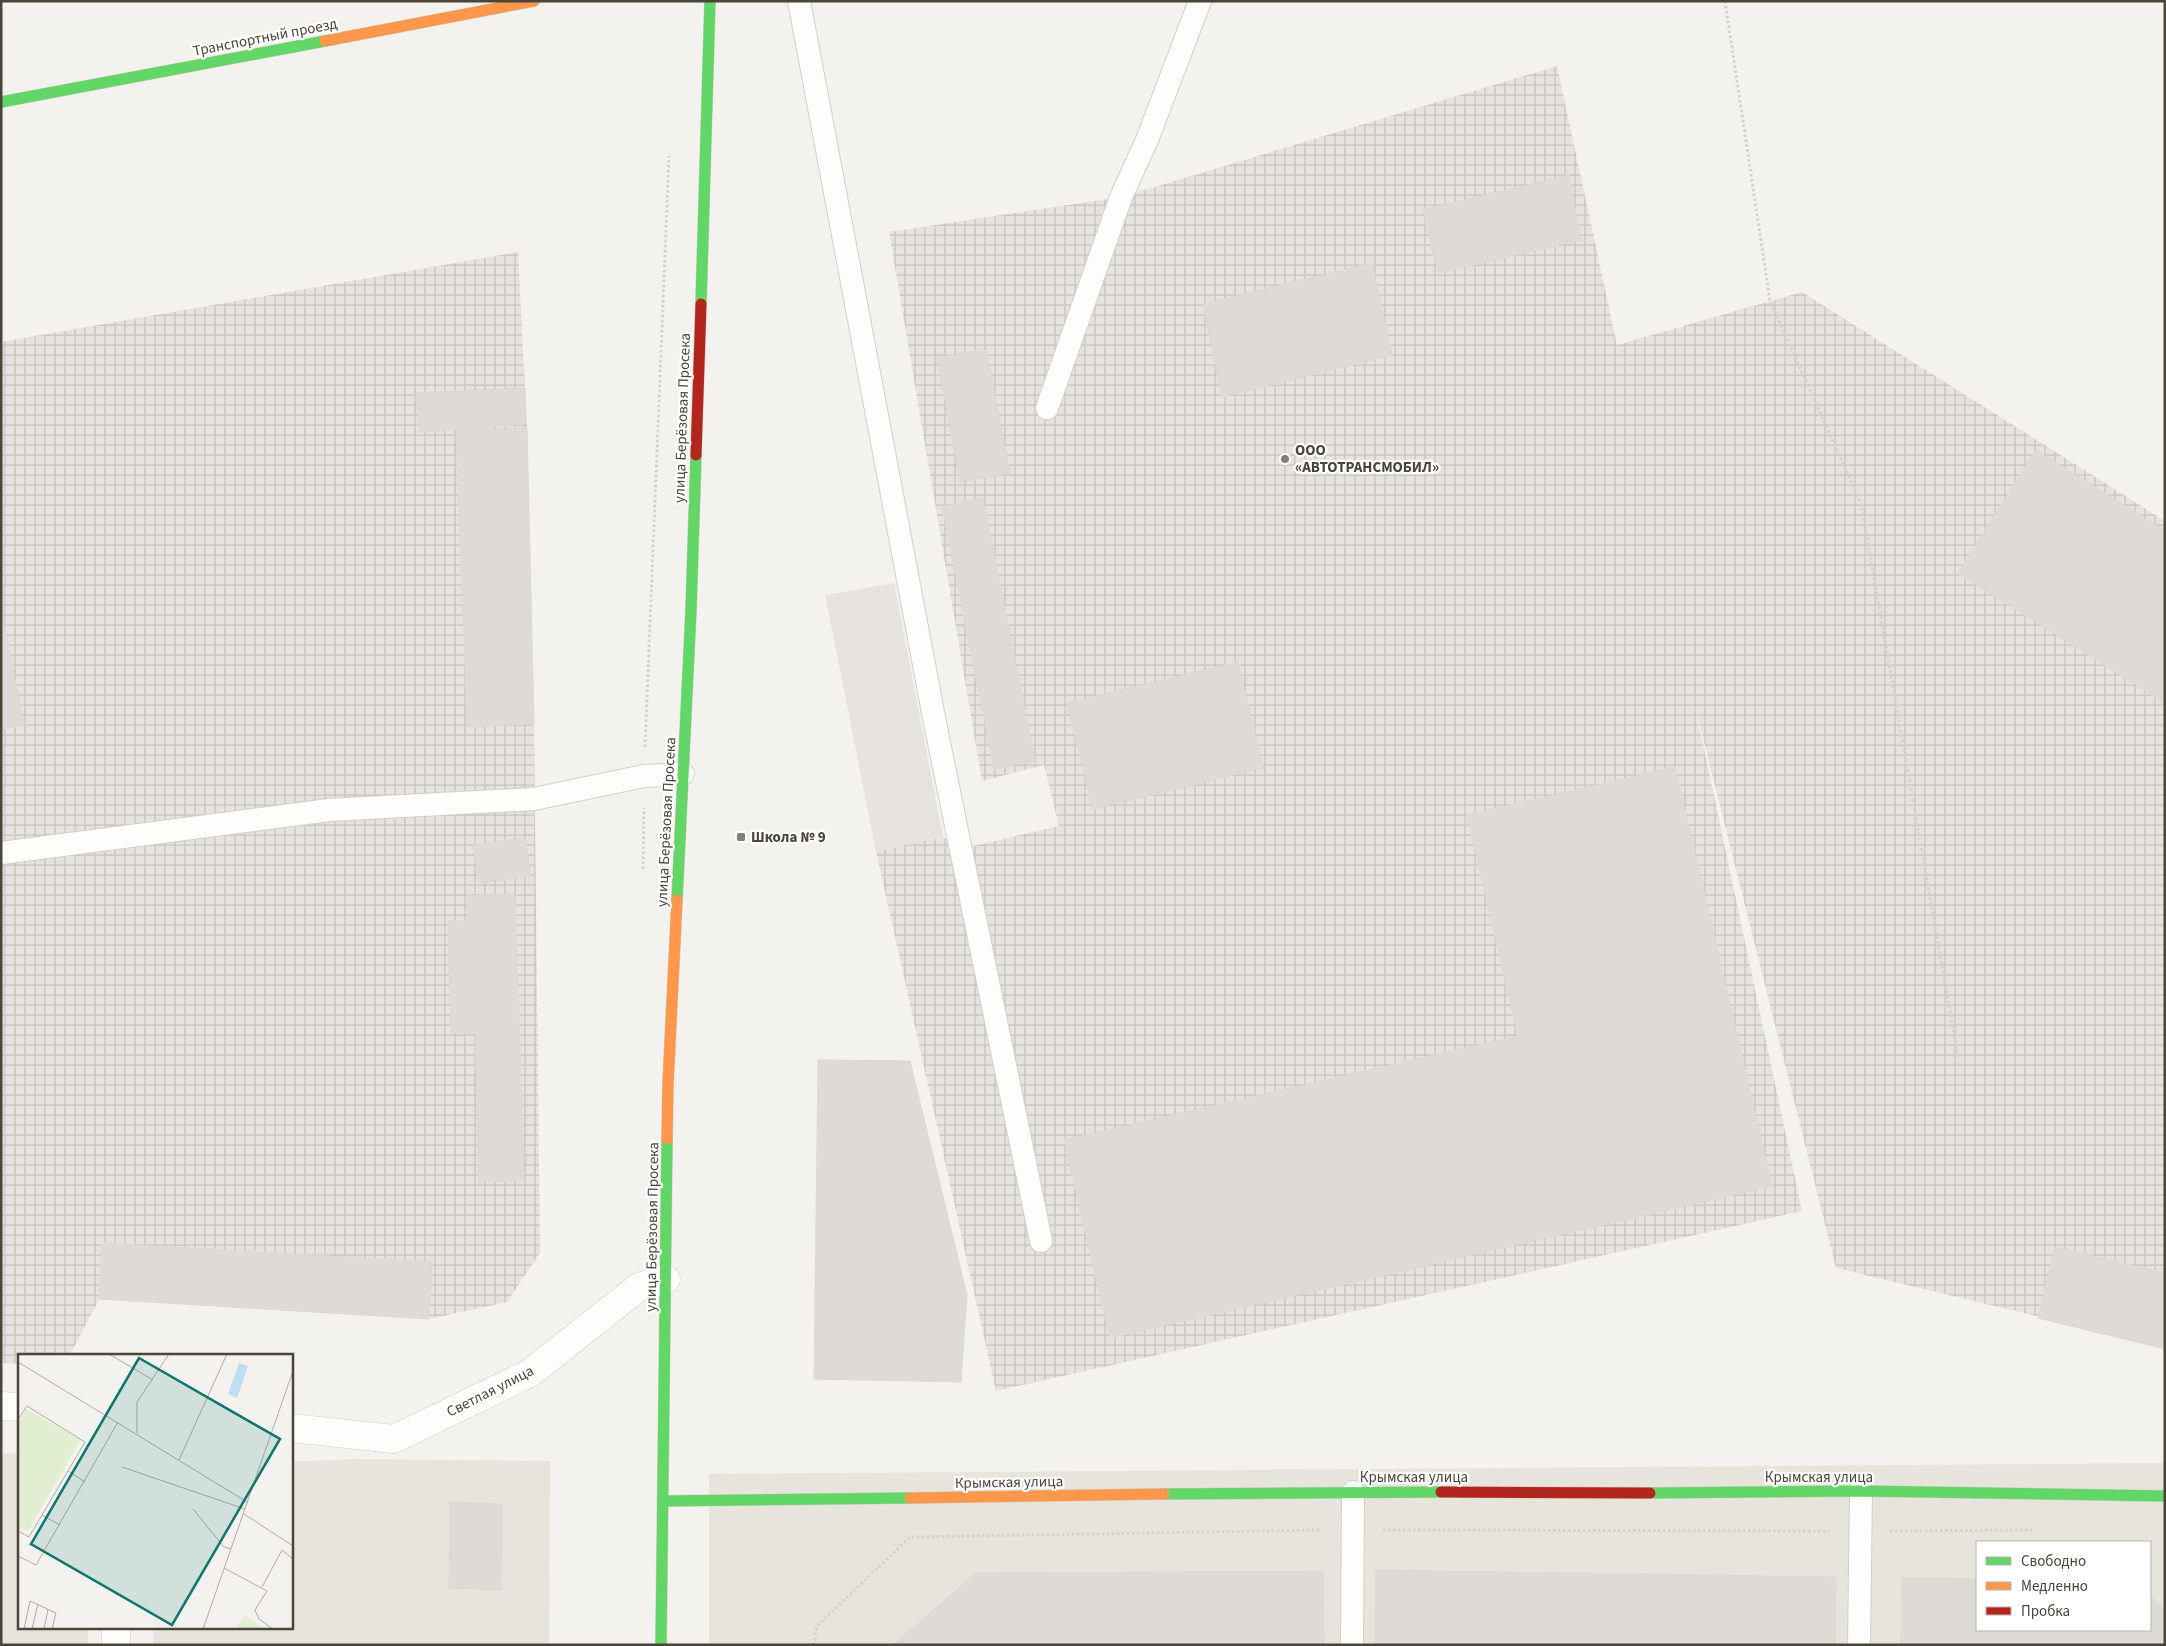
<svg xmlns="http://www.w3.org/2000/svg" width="2166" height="1646" viewBox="0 0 2166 1646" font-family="'Source Sans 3',sans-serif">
  <defs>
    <pattern id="industrial-grid" width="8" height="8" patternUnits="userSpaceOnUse" patternTransform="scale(1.25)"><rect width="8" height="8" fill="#e6e2de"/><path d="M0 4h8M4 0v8" fill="none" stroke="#c7c3bf"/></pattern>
  </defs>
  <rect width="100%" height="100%" fill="#f4f2ee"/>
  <g fill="#e7e4dc" fill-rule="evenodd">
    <path d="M19 1453V1627H88V1645H1V1454Z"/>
    <path d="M352 1459 550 1461 549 1645H153L154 1627H291V1462Z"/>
    <path d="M2165 1463V1645H709V1474ZM1977 1542H2150V1630H1977Z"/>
  </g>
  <g fill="url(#industrial-grid)">
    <path d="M1557 66 1617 345 1802 292 2165 521V1347L1836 1268 1695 706 1802 1211 996 1391 876 851 943 837 961 849 1059 826 1044 765 982 781 889 232 1121 197Z"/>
    <path d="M518 252 527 428 534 724 540 1253 507 1302 429 1319 99 1299 70 1355H19V1364L1 1363V342Z"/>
  </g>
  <path fill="#e6e3df" d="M894 583 943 837 876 851 825 595Z"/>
  <g fill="#dedbd6" stroke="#dcd9d4">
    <path d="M1569 175 1581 240 1438 273 1423 210Z"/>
    <path d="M1372 263 1392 355 1222 397 1203 304Z"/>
    <path d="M986 349 1010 473 960 482 937 358Z"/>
    <path d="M525 388 526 424 420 432 416 393Z"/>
    <path d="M527 428 534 724 467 727 456 430Z"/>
    <path d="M2036 450 2165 531V703L1958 573Z"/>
    <path d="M983 498 1035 761 994 769 942 506Z"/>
    <path d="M1 609 24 725 1 729Z"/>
    <path d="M1238 662 1263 768 1093 809 1067 703Z"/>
    <path d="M1675 767 1772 1186 1110 1338 1064 1140 1518 1036 1467 815Z"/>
    <path d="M525 838 531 876 479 883 473 845Z"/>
    <path d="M515 894 524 1181 479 1182 475 1033H451L448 921H468L467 896Z"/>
    <path d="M818 1060 910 1061 967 1295 961 1382 814 1379Z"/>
    <path d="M102 1243 432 1262 429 1319 99 1299Z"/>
    <path d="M2055 1247 2165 1273V1349L2038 1318Z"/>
    <path d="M450 1502 502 1504 501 1590 449 1588Z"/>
    <path d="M1376 1570 1836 1577 1835 1645H1375Z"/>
    <path d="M1323 1571 1324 1645H893L976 1573Z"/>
    <path d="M1902 1578 1977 1579V1630H2150V1595L2165 1610V1645H1901Z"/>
  </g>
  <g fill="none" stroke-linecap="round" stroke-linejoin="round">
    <g stroke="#d2d0cb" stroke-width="24">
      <g id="lane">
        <path d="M799 1 935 723 1041 1241"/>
        <path d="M1047 408 1121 197 1147 140 1200 1"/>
        <path d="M1 853 329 810 534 799 644 776 683 774"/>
        <path d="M1352 1645 1353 1492"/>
        <path d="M1859 1645 1861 1491"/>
      </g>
    </g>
    <g stroke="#d2d0cb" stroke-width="29">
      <g id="street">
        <path d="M1 1406 19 1407"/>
        <path d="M291 1428 394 1439 530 1373 639 1287 666 1279"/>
        <path d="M116 1645V1627"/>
      </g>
    </g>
    <g stroke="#d3cfc5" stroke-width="12">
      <g id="fast">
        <path d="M1 102 325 41"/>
        <path d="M701 304 710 1"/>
        <path d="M677 900 691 610 696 455"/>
        <path d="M1650 1493 1861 1491 2165 1496"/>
        <path d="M1164 1494 1441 1492"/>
        <path d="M663 1501 910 1498"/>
        <path d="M661 1645 667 1139"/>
      </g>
    </g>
    <g stroke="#d3cfc5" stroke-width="12">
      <g id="slow">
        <path d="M325 41 534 1"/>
        <path d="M667 1139 668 1084 677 900"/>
        <path d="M910 1498 1164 1494"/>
      </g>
    </g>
    <g stroke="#d3cfc5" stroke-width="12">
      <g id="jam">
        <path d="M696 455 701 304"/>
        <path d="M1441 1492 1650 1493"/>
      </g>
    </g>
    <g stroke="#d3d2cc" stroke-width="3" stroke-dasharray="2.5 2.5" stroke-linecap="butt">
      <path d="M1725 1 1770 301 1861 504 1958 1057"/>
      <path d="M645 747 669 156"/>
      <path d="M643 869 644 808"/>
      <path d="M1383 1530 1829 1531"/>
      <path d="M1890 1531 2032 1530"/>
      <path d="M813 1645 817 1626 910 1537 1322 1530"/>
    </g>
    <use href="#lane" stroke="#fdfdfc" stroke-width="22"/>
    <use href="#street" stroke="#fdfdfc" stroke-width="28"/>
    <use href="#fast" stroke="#63d668" stroke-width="11"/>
    <use href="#slow" stroke="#ff974d" stroke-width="11"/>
    <use href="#jam" stroke="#b3261e" stroke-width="11"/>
  </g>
  <g fill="#868178" stroke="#fff" stroke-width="2">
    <circle cx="1285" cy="459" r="5"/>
    <rect x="736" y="832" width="10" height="10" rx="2.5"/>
  </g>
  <g text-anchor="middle" stroke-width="4.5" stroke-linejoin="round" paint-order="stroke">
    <g font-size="15" fill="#4b4439" stroke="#fff">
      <text transform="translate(265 37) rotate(-11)" y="5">Транспортный проезд</text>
      <text transform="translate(682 418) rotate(-88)" y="5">улица Берёзовая Просека</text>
      <text transform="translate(666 822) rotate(-87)" y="5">улица Берёзовая Просека</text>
      <text transform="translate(652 1227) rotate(-89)" y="5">улица Берёзовая Просека</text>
      <text transform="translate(490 1391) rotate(-27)" y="5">Светлая улица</text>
      <text x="1414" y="1482">Крымская улица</text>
      <text x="1819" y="1482">Крымская улица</text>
      <text transform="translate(1009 1482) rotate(-1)" y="5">Крымская улица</text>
    </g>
    <g font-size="15" font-weight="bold" fill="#4b4439" stroke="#fff" text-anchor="start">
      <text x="1295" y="455">ООО<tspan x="1295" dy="17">«АВТОТРАНСМОБИЛ»</tspan></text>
      <text x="751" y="842">Школа № 9</text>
    </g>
  </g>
  <g transform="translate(18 1354)">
    <rect width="275" height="275" fill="#f4f2ee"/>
    <path d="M8 55 63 85 10 177 0 172V67ZM228 261 230 264 247 275H217Z" fill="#e1eecf"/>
    <path d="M14 94 15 102 0 105V95Z" fill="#e1eecf"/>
    <path d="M221 9 230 12 219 44 210 40Z" fill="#c0ddf1"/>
    <path fill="none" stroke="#b0aca6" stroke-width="1" d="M91 0 135 26M0 8 229 148M0 65 9 52 67 88 11 183 0 177M119 79V48L151 0M161 106 209 0M104 113 227 155M50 117 67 128M175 155 206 193 213 195M226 160 275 192M24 161 42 171M0 202 18 211 100 68M206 214 249 237 237 256 241 265 255 275M244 233 264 196 275 205M6 275 12 247 38 259 34 275M14 275 20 250M26 275 30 255M185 275 275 17"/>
    <path fill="#0f766e" fill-opacity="0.15" stroke="#0f766e" stroke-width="2.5" d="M121 4 262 85 154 271 13 190Z"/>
    <rect width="275" height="275" fill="none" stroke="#4b4439" stroke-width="2.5"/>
  </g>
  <rect width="2166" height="1646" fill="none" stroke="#4b4439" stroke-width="5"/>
  <rect x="1976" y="1541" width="175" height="90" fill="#ffffff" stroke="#b7b4b0"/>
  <rect x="1986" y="1557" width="25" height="8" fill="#63d668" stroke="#b7b4b0"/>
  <text x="2021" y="1566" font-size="15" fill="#4b4439">Свободно</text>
  <rect x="1986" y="1582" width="25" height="8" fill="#ff974d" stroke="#b7b4b0"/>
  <text x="2021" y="1591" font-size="15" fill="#4b4439">Медленно</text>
  <rect x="1986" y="1607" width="25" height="8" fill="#b3261e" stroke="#b7b4b0"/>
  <text x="2021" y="1616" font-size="15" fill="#4b4439">Пробка</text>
</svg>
